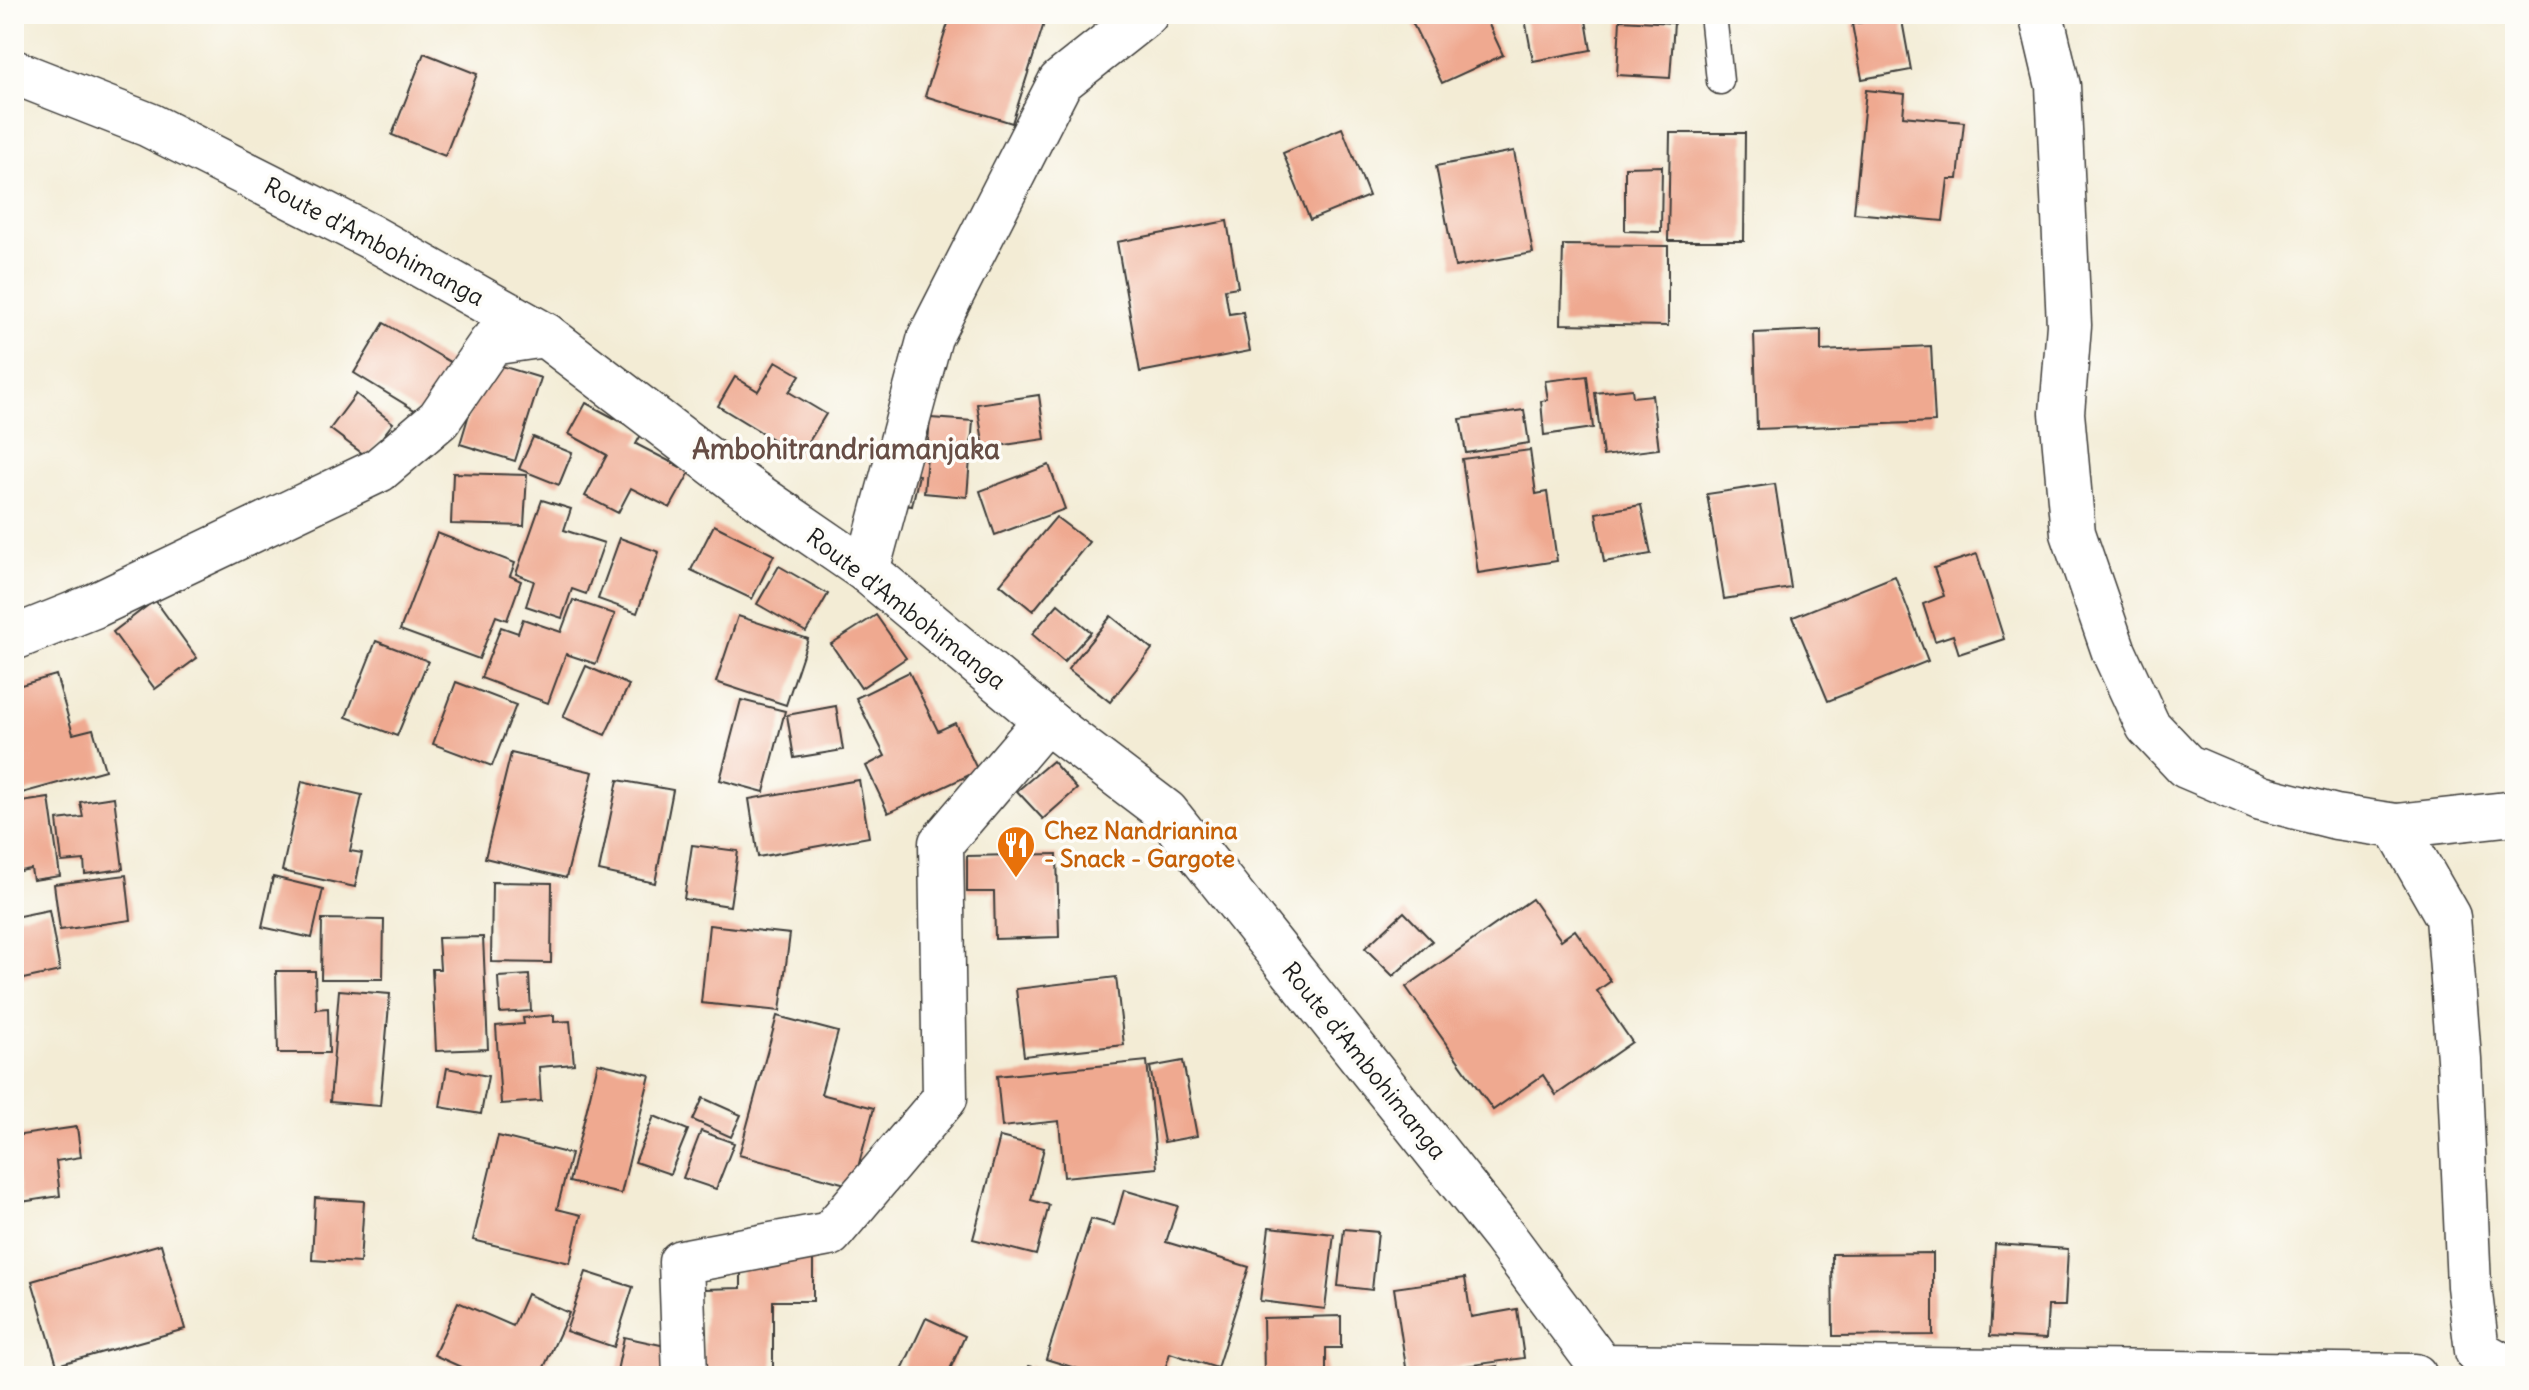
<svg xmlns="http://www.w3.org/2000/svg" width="2529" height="1390" viewBox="0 0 2529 1390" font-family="Delius,sans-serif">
  <rect width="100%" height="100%" fill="#fdfcf7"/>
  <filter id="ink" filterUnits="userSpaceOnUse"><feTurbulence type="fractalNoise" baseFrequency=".0125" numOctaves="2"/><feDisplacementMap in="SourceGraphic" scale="16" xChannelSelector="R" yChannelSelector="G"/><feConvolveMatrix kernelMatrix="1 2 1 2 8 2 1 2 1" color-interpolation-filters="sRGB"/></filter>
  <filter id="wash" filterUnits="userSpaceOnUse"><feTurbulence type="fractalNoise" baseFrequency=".006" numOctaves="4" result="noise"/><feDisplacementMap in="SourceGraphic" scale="32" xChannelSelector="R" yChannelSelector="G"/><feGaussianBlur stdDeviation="1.8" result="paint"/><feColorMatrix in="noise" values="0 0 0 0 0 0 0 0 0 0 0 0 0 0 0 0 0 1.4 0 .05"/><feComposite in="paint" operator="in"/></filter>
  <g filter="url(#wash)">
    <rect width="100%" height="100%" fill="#f3ecd5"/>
    <g id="blocks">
      <g fill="#efa990">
        <path d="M951 14H1047L1012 123 925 96Z"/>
        <path d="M1408 14H1484L1503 55 1442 83Z"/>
        <path d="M1524 14H1585L1591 50 1533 61Z"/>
        <path d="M1901 15 1911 70 1862 79 1852 24Z"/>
        <path d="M1620 20 1674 23 1670 78 1617 75Z"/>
        <path d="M424 53 477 74 445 156 392 135Z"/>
        <path d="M1866 90 1905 94 1903 116 1964 122 1958 179H1948L1943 221 1854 213Z"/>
        <path d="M1342 128 1369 196 1310 220 1283 153Z"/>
        <path d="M1670 133H1745L1744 241H1668Z"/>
        <path d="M1514 151 1533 253 1455 267 1436 166Z"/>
        <path d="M1662 166 1661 232 1625 231V167Z"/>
        <path d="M1227 221 1238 287 1225 289 1229 314 1243 312 1250 351 1140 372 1117 242Z"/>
        <path d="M1563 245 1668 246V326L1561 324Z"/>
        <path d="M384 323 462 369 431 420 354 373Z"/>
        <path d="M1821 330V351L1931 346 1935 422 1757 429 1754 333Z"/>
        <path d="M485 361 541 378 515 461 460 444Z"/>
        <path d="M776 361 800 375 789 392 826 414 800 456 718 406 735 377 758 391Z"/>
        <path d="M1587 376 1593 428 1544 435 1541 401 1548 400 1545 381Z"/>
        <path d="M1632 389 1633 397 1652 395 1659 449 1603 456 1595 393Z"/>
        <path d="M356 394 393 423 367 457 330 429Z"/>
        <path d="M1039 395 1045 439 984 448 977 404Z"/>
        <path d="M586 403 642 433 636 444 690 472 670 508 631 488 618 513 585 496 607 455 569 434Z"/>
        <path d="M1524 410 1529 443 1466 453 1460 419Z"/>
        <path d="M930 418 973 421 967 497 924 493Z"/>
        <path d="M533 437 572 453 559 485 519 469Z"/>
        <path d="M1530 450 1536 494 1547 492 1557 561 1478 573 1462 459Z"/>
        <path d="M1049 465 1065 509 995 535 980 491Z"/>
        <path d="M894 471 919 475 912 506 888 502Z"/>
        <path d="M453 473 527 475 524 526 451 524Z"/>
        <path d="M1775 484 1791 588 1724 599 1707 494Z"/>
        <path d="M542 500 571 509 564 530 604 543 586 594 572 589 562 618 526 606 534 581 516 574Z"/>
        <path d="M1641 505 1651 554 1604 562 1596 513Z"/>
        <path d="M1056 517 1089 542 1033 611 1000 584Z"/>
        <path d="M714 525 774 555 752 599 691 570Z"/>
        <path d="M437 533 515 563 510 576 521 581 507 620 496 616 479 659 400 630Z"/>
        <path d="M620 538 659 552 637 613 598 599Z"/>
        <path d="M1977 554 2004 639 1959 654 1953 635 1935 641 1923 604 1944 596 1934 568Z"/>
        <path d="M779 566 828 594 806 632 757 604Z"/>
        <path d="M1895 576 1928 661 1828 701 1793 617Z"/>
        <path d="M155 600 197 658 155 689 113 632Z"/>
        <path d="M573 600 615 614 596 664 566 654 548 703 481 678 501 627 518 633 523 619 561 632Z"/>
        <path d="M1058 604 1091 632 1064 662 1032 634Z"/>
        <path d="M876 615 906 658 861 688 831 644Z"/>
        <path d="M738 616 808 639 786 705 716 682Z"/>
        <path d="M1111 616 1152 649 1110 702 1068 669Z"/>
        <path d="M376 641 428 661 397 736 346 717Z"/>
        <path d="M586 666 629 685 605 735 563 717Z"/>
        <path d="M909 672 938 731 955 723 978 771 888 813 866 766 885 756 856 698Z"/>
        <path d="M56 675 73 734 93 729 105 770 15 795 14 687Z"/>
        <path d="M456 682 516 705 492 766 433 744Z"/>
        <path d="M741 700 785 711 764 792 720 780Z"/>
        <path d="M836 706 843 750 794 758 787 715Z"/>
        <path d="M511 753 593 772 566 878 485 858Z"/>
        <path d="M1052 761 1077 789 1043 819 1017 791Z"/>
        <path d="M618 780 673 790 655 883 599 871Z"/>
        <path d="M859 780 869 837 758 857 749 799Z"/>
        <path d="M302 781 362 795 350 851 362 853 355 887 282 871Z"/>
        <path d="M114 797 123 869 85 874 84 860 62 862 57 820 83 817 80 802Z"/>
        <path d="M49 798 60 876 33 880 31 869 14 872V803Z"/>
        <path d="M692 845 738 851 730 906 684 899Z"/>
        <path d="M1057 854 1059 937 995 939 994 892H967V856Z"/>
        <path d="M126 875 131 920 60 930 54 884Z"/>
        <path d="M273 877 323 889 312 938 262 927Z"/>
        <path d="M492 882 552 883 551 963 491 962Z"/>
        <path d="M1532 899 1561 940 1575 930 1611 981 1597 991 1632 1042 1556 1095 1543 1075 1493 1110 1406 987Z"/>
        <path d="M49 910 60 971 14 981V917Z"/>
        <path d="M1404 912 1432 941 1393 976 1365 948Z"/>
        <path d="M322 919 384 920 383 979H321Z"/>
        <path d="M709 925 790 934 780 1011 701 1003Z"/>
        <path d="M483 937 488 1049 436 1051 432 969H440L438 938Z"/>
        <path d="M276 971H315L316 1009 328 1008 329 1053H278Z"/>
        <path d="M529 975 531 1011 500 1013 498 977Z"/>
        <path d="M1116 977 1124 1045 1024 1056 1016 989Z"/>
        <path d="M339 990 390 994 380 1106 330 1102Z"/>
        <path d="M554 1015V1022L570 1021 574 1064 539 1067 541 1101 501 1104 496 1026 524 1024 523 1018Z"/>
        <path d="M777 1016 838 1032 821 1094 874 1108 853 1186 739 1155Z"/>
        <path d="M1147 1061 1157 1168 1064 1177 1059 1121 1002 1127 997 1076Z"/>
        <path d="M1183 1061 1197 1136 1164 1142 1150 1067Z"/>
        <path d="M598 1063 650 1075 621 1194 569 1182Z"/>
        <path d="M447 1068 488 1076 481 1114 440 1107Z"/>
        <path d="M703 1098 741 1115 731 1137 693 1120Z"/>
        <path d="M654 1116 688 1130 670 1174 635 1162Z"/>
        <path d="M77 1127 81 1157 56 1161 60 1196 21 1202 14 1156V1136Z"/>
        <path d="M701 1131 734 1143 716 1189 683 1178Z"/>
        <path d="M498 1136 571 1154 557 1209 581 1215 570 1263 473 1240Z"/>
        <path d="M1000 1137 1044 1148 1031 1200 1049 1205 1036 1255 973 1239Z"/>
        <path d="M1124 1190 1178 1206 1166 1242 1249 1267 1217 1368 1170 1353 1163 1376H1101L1046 1359 1091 1219 1114 1225Z"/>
        <path d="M315 1198 364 1201 360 1263 312 1260Z"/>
        <path d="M1269 1227 1334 1234 1325 1309 1260 1301Z"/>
        <path d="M1344 1229 1378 1232 1372 1290 1338 1286Z"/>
        <path d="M161 1244 185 1329 57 1365 32 1281Z"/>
        <path d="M1995 1244 2068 1249 2065 1306H2048L2046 1339 1990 1336Z"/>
        <path d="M1933 1253V1335L1833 1336 1832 1254Z"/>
        <path d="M741 1258H813V1301H773V1376H704V1289L741 1288Z"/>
        <path d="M586 1272 633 1287 614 1347 566 1331Z"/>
        <path d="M1465 1278 1471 1317 1517 1309 1524 1358 1407 1374 1394 1288Z"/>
        <path d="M527 1294 569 1313 540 1376H481L434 1355 458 1302 513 1326Z"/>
        <path d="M1341 1316V1348H1326V1376H1264L1263 1318Z"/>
        <path d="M926 1318 965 1336 947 1376H899Z"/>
        <path d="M624 1337 670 1347 663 1376H616Z"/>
        <path d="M1029 1366 1064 1375V1376H1027Z"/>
        <path d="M1498 1366 1500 1376H1445V1374Z"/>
      </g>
    </g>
  </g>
  <g filter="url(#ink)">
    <use href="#blocks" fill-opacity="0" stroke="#3c3b38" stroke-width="2"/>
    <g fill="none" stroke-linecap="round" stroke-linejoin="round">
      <g stroke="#3c3b38" stroke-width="29">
        <path id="lane" d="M1713 14 1720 81"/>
      </g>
      <g stroke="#3c3b38" stroke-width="47">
        <g id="street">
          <path d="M2041 14 2058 86 2069 325 2062 413 2073 533 2114 652 2148 726 2186 766 2261 798 2336 817 2396 826 2515 813"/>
          <path d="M867 571 930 337 1060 82 1146 14"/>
          <path d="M14 638 94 606 379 470 439 419 491 343 545 335"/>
          <path d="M2396 826 2448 917 2459 1059 2469 1286 2477 1351 2515 1372"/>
          <path d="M1600 1366 2415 1376"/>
          <path d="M685 1376 681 1262 830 1234 945 1098 941 843 1040 727 1049 723"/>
        </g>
      </g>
      <g stroke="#3c3b38" stroke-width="47">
        <path id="secondary" d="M14 72 149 125 369 236 545 335 739 483 867 571 1049 723 1166 812 1503 1235 1608 1376"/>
      </g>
      <use href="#lane" stroke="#fff" stroke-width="26"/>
      <use href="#street" stroke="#fff" stroke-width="44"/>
      <use href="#secondary" stroke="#fff" stroke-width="44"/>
    </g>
  </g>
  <defs>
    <g id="restaurant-pin" transform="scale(2)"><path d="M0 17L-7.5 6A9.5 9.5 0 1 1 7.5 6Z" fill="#e8710a" stroke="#fdfcf7"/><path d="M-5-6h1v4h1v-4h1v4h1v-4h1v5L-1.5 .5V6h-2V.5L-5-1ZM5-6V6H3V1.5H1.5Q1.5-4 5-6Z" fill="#fff"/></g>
  </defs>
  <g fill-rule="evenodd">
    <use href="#restaurant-pin" x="1016" y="845"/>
  </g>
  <g text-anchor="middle" stroke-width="7" stroke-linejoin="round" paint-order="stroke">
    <g font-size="24" fill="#1c1c1c" stroke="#fdfcf7">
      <text transform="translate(374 242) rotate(28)" y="8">Route d'Ambohimanga</text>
      <text transform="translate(906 609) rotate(38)" y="8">Route d'Ambohimanga</text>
      <text transform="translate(1364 1061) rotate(51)" y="8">Route d'Ambohimanga</text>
    </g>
    <g font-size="24" font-weight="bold" fill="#c56008" stroke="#fdfcf7" text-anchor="start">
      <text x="1044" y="839">Chez Nandrianina<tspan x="1044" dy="28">- Snack - Gargote</tspan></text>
    </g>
    <g font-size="28" font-weight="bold" fill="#664d45" stroke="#fdfcf7">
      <text x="846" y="459">Ambohitrandriamanjaka</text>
    </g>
  </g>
  <rect width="2529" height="1390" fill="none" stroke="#fdfcf7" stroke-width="48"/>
</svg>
